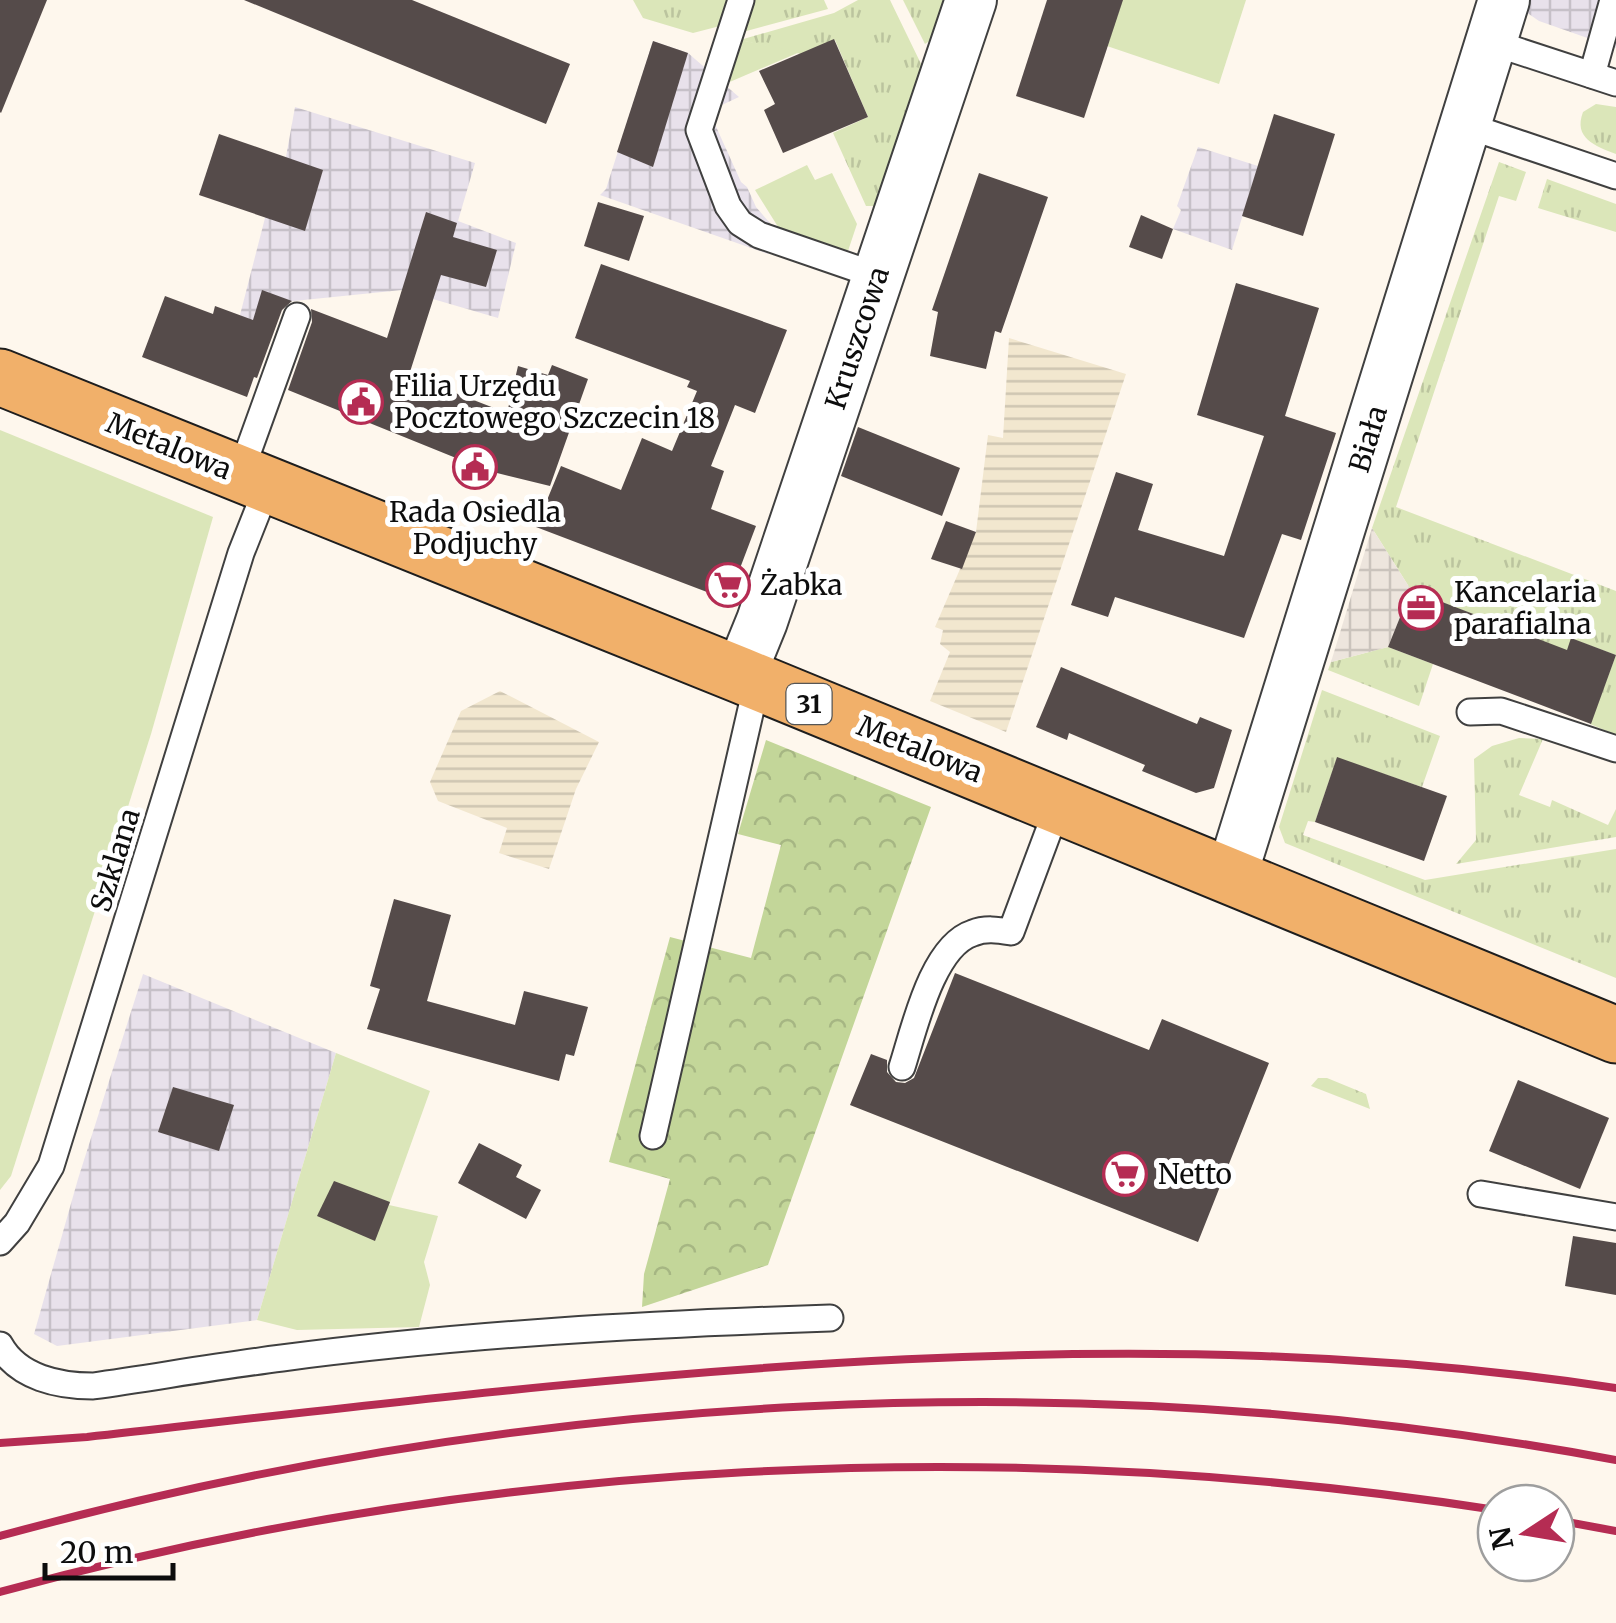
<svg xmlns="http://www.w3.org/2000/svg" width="1616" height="1623" viewBox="0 0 1616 1623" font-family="Merriweather,serif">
  <defs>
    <pattern id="industrial-grid" width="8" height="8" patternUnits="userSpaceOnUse" patternTransform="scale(2.5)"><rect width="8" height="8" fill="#e8e1eb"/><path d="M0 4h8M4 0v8" fill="none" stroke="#c6c0c8"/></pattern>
    <pattern id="farmland-rules" width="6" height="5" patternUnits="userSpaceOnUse" patternTransform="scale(2.5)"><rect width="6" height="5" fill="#f2e7cf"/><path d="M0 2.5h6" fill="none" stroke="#cec5b1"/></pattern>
    <pattern id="grass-tufts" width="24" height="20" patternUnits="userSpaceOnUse" patternTransform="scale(2.5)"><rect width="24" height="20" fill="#dbe6b9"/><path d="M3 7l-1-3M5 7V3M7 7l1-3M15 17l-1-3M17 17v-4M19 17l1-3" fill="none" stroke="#bbc49e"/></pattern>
    <pattern id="forest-crowns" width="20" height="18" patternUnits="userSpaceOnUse" patternTransform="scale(2.5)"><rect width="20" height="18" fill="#c3d699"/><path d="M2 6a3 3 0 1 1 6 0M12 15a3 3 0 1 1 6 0" fill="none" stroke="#a6b683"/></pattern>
    <pattern id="plaza-grid" width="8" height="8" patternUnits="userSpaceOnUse" patternTransform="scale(2.5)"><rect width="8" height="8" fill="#ede5dd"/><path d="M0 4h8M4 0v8" fill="none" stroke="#cac3bc"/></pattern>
  </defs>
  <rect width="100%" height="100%" fill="#fef7ed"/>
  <g fill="url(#industrial-grid)">
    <path d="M1529 0H1616V48L1539 21 1526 12Z"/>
    <path d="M653 41 688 53 739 97 709 111 741 182 747 187 756 207 776 230 768 254 600 195 606 189Z"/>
    <path d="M295 107 475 163 458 221 516 243 498 318 402 290 284 302 270 336 240 315 265 218 286 157Z"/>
    <path d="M1198 147 1258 166 1232 250 1173 229 1181 210 1177 206Z"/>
    <path d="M143 974 336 1053 257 1320 57 1346 34 1334 78 1179Z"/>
  </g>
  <g fill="url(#farmland-rules)">
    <path d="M1009 338 1126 374 1006 732 930 701 950 652 940 644 943 630 935 627 976 532 988 435 1003 438Z"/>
    <path d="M500 691 599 742 576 789 549 869 499 853 507 828 438 801 430 782 461 711Z"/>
  </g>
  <g fill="url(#grass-tufts)">
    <path d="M633 0H729L720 26 693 33 643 18Z"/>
    <path d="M744 0H824L828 9 739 33Z"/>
    <path d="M858 0H890L923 68 877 206H866L833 133 868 117 835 40 801 54 740 40 834 13Z"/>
    <path d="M903 0H946L934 38 925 44Z"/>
    <path d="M1596 104 1616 107V154C1595 146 1573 138 1583 112Z"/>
    <path d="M1499 162 1526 172 1516 201 1499 196 1396 507 1616 591V735L1590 724 1616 655 1572 639 1567 651 1411 590 1372 528Z"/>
    <path d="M1547 179 1616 204V232L1538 208Z"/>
    <path d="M1388 647 1433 664 1419 706 1328 670 1331 662Z"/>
    <path d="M1322 690 1440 736 1422 787 1337 758 1315 822 1308 821 1303 835 1425 880 1616 849V978L1285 843 1279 827Z"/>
    <path d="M1519 738 1543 739 1519 795 1550 807 1552 800 1608 825 1616 809V837L1456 864 1476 840 1474 759 1492 746Z"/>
    <path d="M1318 1078H1327L1366 1094 1370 1109 1311 1086Z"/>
  </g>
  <path fill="url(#forest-crowns)" d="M766 740 931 807 768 1265 642 1307 644 1274 670 1179 609 1162 670 937 751 958 781 845 738 834Z"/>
  <g fill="#dbe6b9">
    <path d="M1122 0H1246L1219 84 1107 46Z"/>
    <path d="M740 40 800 52 725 84Z"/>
    <path d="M807 165 815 180 832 173 857 224 846 257 780 230 755 190Z"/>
    <path d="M0 430 213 517 151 734 11 1176 0 1190Z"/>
    <path d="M336 1053 430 1091 389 1205 438 1216 424 1262 430 1285 419 1327 297 1330 257 1320Z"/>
  </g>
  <path fill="url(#plaza-grid)" d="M1372 528 1411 590 1388 647 1331 662Z"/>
  <g fill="#554b4a">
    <path d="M0 0H47L1 113 0 112Z"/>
    <path d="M244 0H412L570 64 546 124Z"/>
    <path d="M1047 0H1123L1084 118 1016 96Z"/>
    <path d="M834 39 868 117 783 153 764 110 775 104 759 71Z"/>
    <path d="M653 41 688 53 653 167 617 152Z"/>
    <path d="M1274 114 1335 134 1303 236 1242 216Z"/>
    <path d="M219 134 323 170 305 231 199 195Z"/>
    <path d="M979 173 1048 197 1001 333 995 331 986 369 930 356 938 312 932 310Z"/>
    <path d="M598 202 644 216 629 261 584 246Z"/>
    <path d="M426 212 457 223 453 237 497 250 486 287 441 275 409 375 507 413 518 366 548 375 552 365 588 379 550 486 489 471 468 485 456 458 288 390 312 322 311 309 387 338Z"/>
    <path d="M1141 215 1173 229 1162 259 1129 247Z"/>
    <path d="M601 264 787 330 755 413 735 405 711 466 724 471 711 509 756 526 728 600 536 527 561 466 621 490 642 438 672 451 697 391 687 387 690 381 575 338Z"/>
    <path d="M1236 283 1319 308 1285 416 1336 433 1301 540 1282 534 1244 638 1115 597 1108 617 1071 605 1116 472 1153 484 1138 530 1224 556 1264 436 1197 415Z"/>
    <path d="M262 290 292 301 282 310 257 378 254 377 247 397 142 357 165 296 213 314 215 306 253 320Z"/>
    <path d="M858 427 960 468 942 516 841 476Z"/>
    <path d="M946 521 976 532 962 569 931 559Z"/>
    <path d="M1411 590 1567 650 1571 638 1616 655 1591 724 1388 647Z"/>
    <path d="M1061 667 1197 724 1200 717 1232 730 1214 788 1196 793 1142 771 1145 765 1069 733 1067 740 1036 727Z"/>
    <path d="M1337 757 1447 796 1424 861 1315 822Z"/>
    <path d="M394 899 451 915 427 1001 515 1025 524 991 588 1007 574 1056 566 1054 559 1081 367 1029 380 989 370 986Z"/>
    <path d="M955 973 1149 1050 1162 1019 1269 1063 1198 1242 850 1105 871 1054 887 1060V1072L896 1082 905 1083 914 1078Z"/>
    <path d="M1518 1080 1609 1118 1580 1189 1489 1151Z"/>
    <path d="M173 1087 234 1105 219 1151 158 1132Z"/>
    <path d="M479 1143 522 1165 516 1177 541 1190 526 1219 458 1183Z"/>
    <path d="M334 1181 390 1202 375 1241 317 1216Z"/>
    <path d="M1573 1236 1616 1243V1295L1565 1286Z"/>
  </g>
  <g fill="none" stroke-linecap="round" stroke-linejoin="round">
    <g stroke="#404040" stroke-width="29">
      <g id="lane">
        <path d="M741 0 699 130 728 206 740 223 759 235 878 276"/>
        <path d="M1491 42 1616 83"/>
        <path d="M1592 75 1613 0"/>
        <path d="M1465 125 1616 176"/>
        <path d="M240 474 297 316"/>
        <path d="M1470 712 1501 711 1616 749"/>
        <path d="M902 1067C914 1030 932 946 973 933 985 928 998 930 1011 932L1058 806"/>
        <path d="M653 1136 757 683"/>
        <path d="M1481 1194 1616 1217"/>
        <path d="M0 1242 17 1223 51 1166 241 553 268 485"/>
        <path d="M0 1345C18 1378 60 1386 93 1386 156 1377 219 1366 282 1358 464 1334 647 1324 830 1318"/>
      </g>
    </g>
    <g stroke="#404040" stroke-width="54">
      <g id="street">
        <path d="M740 675 762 621 971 0"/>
        <path d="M1231 877 1504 0"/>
      </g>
    </g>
    <g stroke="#1e1e1e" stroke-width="59">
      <path id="primary" d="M0 377 740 675 1616 1035"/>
    </g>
    <use href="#lane" stroke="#fff" stroke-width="25"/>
    <use href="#street" stroke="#fff" stroke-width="50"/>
    <use href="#primary" stroke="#f1b06a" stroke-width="55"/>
    <g stroke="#b52c53" stroke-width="8">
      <path d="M0 1443 87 1437C594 1380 1107 1311 1616 1388"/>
      <path d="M1556 1520 1616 1531"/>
      <path d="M0 1536C525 1392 1079 1360 1616 1460"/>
      <path d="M0 1592C485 1459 999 1433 1496 1510"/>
    </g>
  </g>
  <defs>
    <g id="civic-ring" transform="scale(2.25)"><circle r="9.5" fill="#fff" stroke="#b52c53" stroke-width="1.5"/><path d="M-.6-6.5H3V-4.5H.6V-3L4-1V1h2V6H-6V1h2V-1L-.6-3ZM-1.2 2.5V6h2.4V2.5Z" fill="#b52c53"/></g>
    <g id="supermarket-ring" transform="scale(2.25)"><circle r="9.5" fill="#fff" stroke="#b52c53" stroke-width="1.5"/><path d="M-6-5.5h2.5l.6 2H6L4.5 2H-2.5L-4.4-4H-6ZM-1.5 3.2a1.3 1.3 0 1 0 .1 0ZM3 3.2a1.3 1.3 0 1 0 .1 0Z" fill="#b52c53"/></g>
    <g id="office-ring" transform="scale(2.25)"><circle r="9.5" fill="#fff" stroke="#b52c53" stroke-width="1.5"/><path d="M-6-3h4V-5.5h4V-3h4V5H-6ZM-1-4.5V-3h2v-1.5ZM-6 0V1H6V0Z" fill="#b52c53"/></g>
  </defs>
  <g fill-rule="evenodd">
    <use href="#civic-ring" x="361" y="402"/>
    <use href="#civic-ring" x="475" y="467"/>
    <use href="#supermarket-ring" x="728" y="585"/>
    <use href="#office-ring" x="1421" y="608"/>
    <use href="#supermarket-ring" x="1125" y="1174"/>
  </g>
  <g text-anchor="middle" stroke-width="10" stroke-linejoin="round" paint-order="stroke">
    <rect fill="#fff" stroke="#565656" stroke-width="2.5" x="786.5" y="684" width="45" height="40" rx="8"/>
    <g font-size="25" font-weight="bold" fill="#0d0d0d">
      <text x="809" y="713">31</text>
    </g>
    <g font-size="28" fill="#0d0d0d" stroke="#fff">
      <text transform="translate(857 338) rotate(-72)" y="10">Kruszcowa</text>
      <text transform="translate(1368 439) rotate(-73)" y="10">Biała</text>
      <text transform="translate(169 446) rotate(22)" y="10">Metalowa</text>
      <text transform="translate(920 749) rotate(22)" y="10">Metalowa</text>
      <text transform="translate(115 860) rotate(-73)" y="10">Szklana</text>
    </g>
    <g font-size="28" fill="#0d0d0d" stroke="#fff" text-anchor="start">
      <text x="394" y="396">Filia Urzędu<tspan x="394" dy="32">Pocztowego Szczecin 18</tspan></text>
      <text x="475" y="522" text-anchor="middle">Rada Osiedla<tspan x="475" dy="32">Podjuchy</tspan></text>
      <text x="760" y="595">Żabka</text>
      <text x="1454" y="602">Kancelaria<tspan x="1454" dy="32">parafialna</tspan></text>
      <text x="1158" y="1184">Netto</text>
    </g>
  </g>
  <g transform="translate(1526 1533) rotate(258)"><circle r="48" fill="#ffffff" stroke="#9e9e9e" stroke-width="2.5"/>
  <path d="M0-8L18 38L0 25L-18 38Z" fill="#b52c53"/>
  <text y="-15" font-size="28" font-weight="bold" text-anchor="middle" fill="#0d0d0d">N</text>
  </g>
  <path d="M45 1563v15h128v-15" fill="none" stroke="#0d0d0d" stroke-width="5"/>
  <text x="60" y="1563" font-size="30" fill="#0d0d0d" stroke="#ffffff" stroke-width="8" paint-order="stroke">20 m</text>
</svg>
